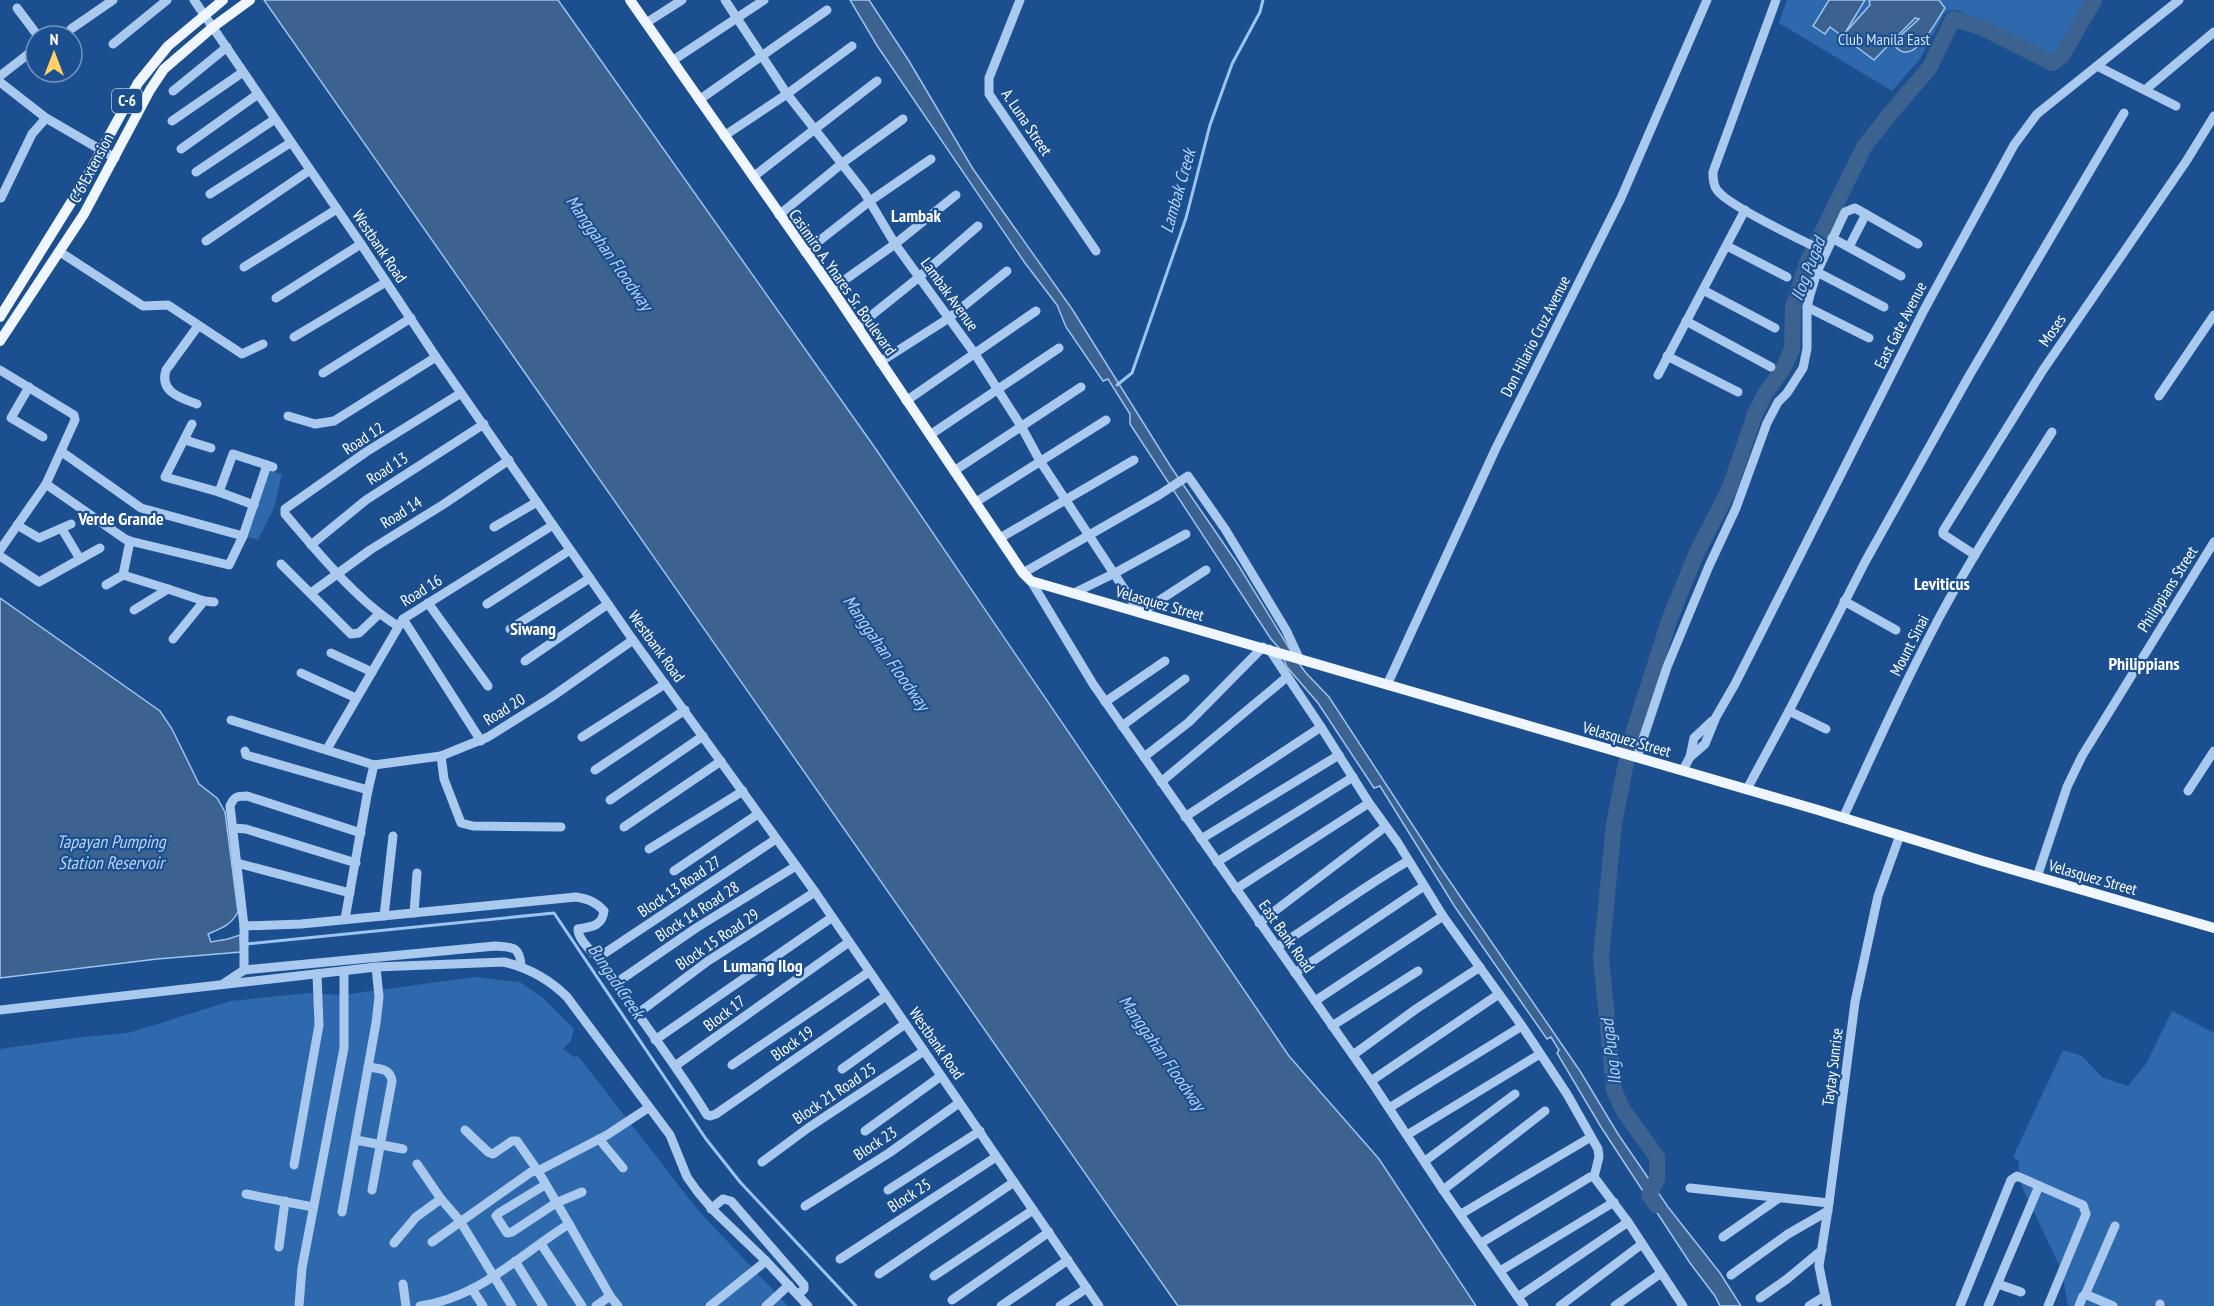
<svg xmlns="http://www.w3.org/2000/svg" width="2214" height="1306" viewBox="0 0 2214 1306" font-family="'PT Sans Narrow',sans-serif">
  <rect width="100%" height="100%" fill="#1b4f8f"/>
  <g fill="#2e69ad">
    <path d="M1787 0H2089L2061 52 2050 55 1959 11 1950 10 1944 14 1920 59 1892 91 1779 23Z"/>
    <path d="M268 470 282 474 274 508 258 540 246 536Z"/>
    <path d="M475 977 520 982 543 998 574 1029 571 1041 563 1049 574 1057 578 1056 697 1209 788 1306H0V1049L83 1037 128 1033 231 1001 308 993 342 995Z"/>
    <path d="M2172 1011 2214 1033V1306H2068L2062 1271 2022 1187 2018 1160 2013 1157 2063 1050 2082 1056 2103 1078 2128 1086 2146 1064Z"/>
  </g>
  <g fill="#3c6290" stroke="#9cc4f0" stroke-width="1.5">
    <path d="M264 0H558L873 445 1289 1056 1379 1159 1476 1306H1178Z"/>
    <path d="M850 0H869L909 61 973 169 1072 309 1171 467 1237 563 1297 661 1306 673 1329 697 1440 867 1580 1071 1618 1134 1668 1207 1720 1273 1741 1306H1720L1715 1296 1690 1263 1601 1127 1557 1053 1559 1050 1551 1037 1547 1039 1455 907 1380 786 1374 788 1318 703 1287 667 1279 648 1271 639 1130 424V414L1108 379 1103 381 1066 327 1057 305 1025 263 878 47Z"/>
    <path d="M1829 0H1865L1845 33 1870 5 1869 0H1939L1945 8C1936 21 1913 69 1895 46L1897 39 1919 19 1915 18 1874 60 1830 27 1825 34 1813 26Z"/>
    <path d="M0 598 160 711 172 729 199 784 217 798 225 812 238 912C231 925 222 928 208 934L211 942 228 939 240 935 241 952 157 959 0 978Z"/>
  </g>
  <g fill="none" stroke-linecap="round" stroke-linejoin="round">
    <g stroke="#9cc4f0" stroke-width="3">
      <path d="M1117 385 1132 373 1186 218 1210 125 1232 64 1260 12 1263 0"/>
      <path d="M246 944 554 913 706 1139 740 1182 856 1306"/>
    </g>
    <g stroke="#3c6290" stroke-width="16">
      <path d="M1629 746 1670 618 1697 552 1729 490 1755 414 1765 394 1784 367 1792 349 1793 307 1807 263 1864 147 1890 114 1930 67 1953 19 1981 27 2052 63 2062 56 2094 0"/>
      <path d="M1626 763 1614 824 1601 958 1614 1090 1623 1110 1657 1157V1179L1649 1195 1656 1205"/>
    </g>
    <g stroke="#a9c9ee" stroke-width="9">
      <path d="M194 0 361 244 436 357 633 640 815 892 1099 1306"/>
      <path d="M725 0 787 94 864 192 895 244 975 354 1021 426 1040 461 1140 613 1206 570"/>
      <path d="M1020 0 989 78V94L1096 251"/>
      <path d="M1776 0 1713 172C1713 178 1713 185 1717 190 1727 205 1807 243 1826 252"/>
      <path d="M17 8 38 36"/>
      <path d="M646 23 682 0"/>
      <path d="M71 29 113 0"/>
      <path d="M113 44 167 0"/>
      <path d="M672 61 764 0"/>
      <path d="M2097 66 2176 106"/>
      <path d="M0 76 36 48"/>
      <path d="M0 82 46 118 115 158"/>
      <path d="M2145 90 2214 32"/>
      <path d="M173 91 227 47"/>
      <path d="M699 100 827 10"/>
      <path d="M172 121 243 72"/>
      <path d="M724 136 787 94 852 46"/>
      <path d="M181 149 258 94"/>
      <path d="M196 172 275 119"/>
      <path d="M753 177 877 81"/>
      <path d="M210 194 290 143"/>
      <path d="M1 198 32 134 46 118"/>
      <path d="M779 215 845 161 903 119"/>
      <path d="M1832 238 1901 276"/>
      <path d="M206 241 310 170"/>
      <path d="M1727 246 1787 277"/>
      <path d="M1849 247 1866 214"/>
      <path d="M60 252 143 306 168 305 242 354 263 344"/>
      <path d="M805 252 870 201 931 159"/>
      <path d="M244 267 337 209"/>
      <path d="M1817 272 1884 307"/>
      <path d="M832 289 895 244 956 195"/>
      <path d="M1703 290 1775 328"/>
      <path d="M276 298 361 244"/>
      <path d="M1807 307 1869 338"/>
      <path d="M1686 321 1771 367"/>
      <path d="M857 327 918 278 978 226"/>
      <path d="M294 337 386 282"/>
      <path d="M1667 356 1738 392"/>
      <path d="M880 362 949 318 1007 271"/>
      <path d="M0 370 74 415 75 420 46 484 0 550"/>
      <path d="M323 373 411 318"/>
      <path d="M1658 375 1745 210"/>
      <path d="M29 387 11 418 43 437"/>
      <path d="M2159 396 2214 315"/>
      <path d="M906 401 1036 311"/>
      <path d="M197 404C181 398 159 392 166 370L198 326"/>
      <path d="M288 416 315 424 334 421 436 357"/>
      <path d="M192 424 165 477 219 492 254 505"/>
      <path d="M930 435 1059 348"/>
      <path d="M185 440 211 448"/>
      <path d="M62 452 141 508 243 536"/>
      <path d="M954 471 1081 387"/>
      <path d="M46 484 125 539 130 541"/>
      <path d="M219 492 233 454 273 467"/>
      <path d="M976 502 1106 420"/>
      <path d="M17 525 39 538 71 524"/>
      <path d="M494 527 537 502"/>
      <path d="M62 529 80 559"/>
      <path d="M1000 538 1134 460"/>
      <path d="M311 545 366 500 484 424"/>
      <path d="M1975 555 1943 534V531L2043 370 2187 160 2214 116"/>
      <path d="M0 556 39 582 100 548"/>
      <path d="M281 564 351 634 359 633 379 614"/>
      <path d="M1023 573 1159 495 1188 476 1225 529 1286 630 1299 658"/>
      <path d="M123 575 130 541 229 565 243 536 267 465"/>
      <path d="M1031 581 1093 684 1371 1081 1443 1190 1524 1306"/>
      <path d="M106 585 123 575 168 589"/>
      <path d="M311 593 370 550 444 504 509 460"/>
      <path d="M1074 593 1115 573 1186 534"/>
      <path d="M1844 601 1896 630"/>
      <path d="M428 603 488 686"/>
      <path d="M487 604 570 550"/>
      <path d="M134 610 168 589 204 601"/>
      <path d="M403 619 481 741"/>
      <path d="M398 626C357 601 317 551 285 514V509L366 452 461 393"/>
      <path d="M510 629 590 578"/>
      <path d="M173 639 204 601 214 602"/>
      <path d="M1269 649 1321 727 1369 803 1398 843 1443 916 1522 1026 1567 1094 1598 1149 1599 1157 1594 1177"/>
      <path d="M331 653 372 672"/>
      <path d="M525 661 608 604"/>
      <path d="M301 673 356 698"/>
      <path d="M1387 685 1496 448 1621 198 1707 0"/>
      <path d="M1105 702 1165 661"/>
      <path d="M1789 711 1826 729"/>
      <path d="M231 720 374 765 441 756 488 737 550 698 633 640"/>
      <path d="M1122 726 1185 679"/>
      <path d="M582 737 665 684"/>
      <path d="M327 749 403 619 553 525"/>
      <path d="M245 751 246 755 368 790 374 765"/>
      <path d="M441 756 444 779 461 823 473 826 561 827"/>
      <path d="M1144 757 1189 722 1263 647"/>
      <path d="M1637 757 1667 667 1709 566 1736 508 1767 423 1778 402 1787 393 1803 368 1807 349V307L1810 295 1817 272 1845 212 1855 208 1918 244"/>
      <path d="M1690 757 1694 738 1712 721"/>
      <path d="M595 770 685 710"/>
      <path d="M1683 770 1690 757 1705 744 1716 717 1735 684 1924 310 2014 145 2037 114 2179 0"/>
      <path d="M1161 782 1287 677"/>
      <path d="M1747 789 1789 711 1865 562 1969 376 2124 113"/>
      <path d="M2188 791 2214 751"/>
      <path d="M610 800 703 736"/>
      <path d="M1185 817 1321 727"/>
      <path d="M1843 818C1874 750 1905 682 1940 616 1974 553 2014 492 2052 432"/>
      <path d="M624 827 721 761"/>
      <path d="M233 828 246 829 356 863"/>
      <path d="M1201 839 1339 755"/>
      <path d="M649 849 743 791"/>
      <path d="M1217 862 1353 777"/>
      <path d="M237 863 350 893"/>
      <path d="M674 871 758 814"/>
      <path d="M2037 877 2067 787 2082 756 2214 542"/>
      <path d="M1236 889 1369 803"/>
      <path d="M414 913 417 873"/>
      <path d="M384 916 393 836"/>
      <path d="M345 919 368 790"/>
      <path d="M1259 923 1385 827"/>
      <path d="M244 926 301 924 576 897C588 899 596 902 604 911 602 927 590 927 578 929 578 942 597 955 604 966 638 1016 675 1063 707 1115L710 1116 716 1114 886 996"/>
      <path d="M1277 947C1321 919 1363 887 1408 861"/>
      <path d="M599 957 776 839"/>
      <path d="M244 970 495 946C512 947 520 946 521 966"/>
      <path d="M1295 973 1424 886"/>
      <path d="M616 983 696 928 796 866"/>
      <path d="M223 984 244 970V926L230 806C234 796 238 796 247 796L361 833"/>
      <path d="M1315 1001 1443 916"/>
      <path d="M0 1010 376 967 504 962C529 968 549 979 567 997L670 1135 687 1177 697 1191 714 1211 766 1261 808 1306"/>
      <path d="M637 1014 708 961 815 892"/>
      <path d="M1332 1026 1418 971"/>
      <path d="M655 1040 831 918"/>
      <path d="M1353 1055 1416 1009 1480 967"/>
      <path d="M732 1065 869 972"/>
      <path d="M675 1066 849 942"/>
      <path d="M368 1067C380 1069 390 1068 392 1081L372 1190"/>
      <path d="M842 1069 905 1024"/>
      <path d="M1371 1081 1499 994"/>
      <path d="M1389 1108 1522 1026"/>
      <path d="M865 1131 941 1076"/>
      <path d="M1407 1135 1540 1054"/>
      <path d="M599 1139 623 1168"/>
      <path d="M356 1140 403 1149"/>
      <path d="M1425 1161 1515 1094"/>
      <path d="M762 1162 808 1128 924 1051"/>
      <path d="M417 1164 441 1199 460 1221 512 1306"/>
      <path d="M294 1165 319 1025 317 974"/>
      <path d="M1594 1177 1628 1222 1683 1306"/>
      <path d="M545 1185 499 1213 496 1216 507 1233 512 1232 556 1203 582 1192"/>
      <path d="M1690 1188 1829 1203"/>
      <path d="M888 1190 980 1131"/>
      <path d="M1443 1190 1545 1111"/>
      <path d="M246 1194 313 1207"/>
      <path d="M805 1206 889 1153 959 1103"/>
      <path d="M711 1209 723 1199 731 1201 804 1285V1289L798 1295"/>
      <path d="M342 1212 376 1023 379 997 376 967"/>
      <path d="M1461 1214 1591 1137"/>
      <path d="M569 1224 610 1296 618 1306"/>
      <path d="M1723 1237 1779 1198"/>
      <path d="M432 1242 531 1172 538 1171 517 1141H512L493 1154 488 1152 465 1130"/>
      <path d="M394 1243 416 1217 441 1199"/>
      <path d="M1481 1243 1590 1177H1594"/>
      <path d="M541 1244 582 1306"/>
      <path d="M279 1247 285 1201"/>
      <path d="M840 1259 996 1157"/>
      <path d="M515 1261 543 1306"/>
      <path d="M1500 1271 1614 1202"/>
      <path d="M879 1274 1014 1182"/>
      <path d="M1731 1275 1788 1234 1828 1211"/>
      <path d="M934 1276 1033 1210"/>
      <path d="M403 1284 406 1306"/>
      <path d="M1998 1284 2021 1292"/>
      <path d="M472 1289 483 1306"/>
      <path d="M2085 1295 2115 1226"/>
      <path d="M1518 1297 1628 1222"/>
      <path d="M1760 1298 1787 1279 1822 1250"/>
      <path d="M952 1300 1049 1232"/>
      <path d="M299 1306 302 1268 344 1048V971"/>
      <path d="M420 1306C481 1297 519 1255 569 1224L538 1171 607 1135 648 1108"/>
      <path d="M596 1306 610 1296"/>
      <path d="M710 1306 766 1261"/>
      <path d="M766 1306 789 1285"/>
      <path d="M1001 1306 1068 1260"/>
      <path d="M1060 1306 1087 1288"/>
      <path d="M1560 1306 1642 1244"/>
      <path d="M1615 1306 1661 1273"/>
      <path d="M1809 1306 1825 1296"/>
      <path d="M1827 1306 1819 1266 1829 1203 1855 1002 1878 896 1900 835"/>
      <path d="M1960 1306 2011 1180 2017 1176 2083 1205 2086 1214 2048 1306"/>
      <path d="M1988 1306 2039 1186"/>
      <path d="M2079 1306 2083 1296 2087 1295 2113 1306"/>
      <path d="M2160 1306V1304"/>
    </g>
    <g stroke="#f0f6ff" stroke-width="10">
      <path d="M630 0 832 289 1023 573 1031 581 1818 810 1983 861 2214 928"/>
      <path d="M0 317 85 180 138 83 168 46 223 0"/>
      <path d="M0 341 84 214 150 90 164 69 213 27 250 0"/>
    </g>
  </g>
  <g text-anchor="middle" stroke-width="4.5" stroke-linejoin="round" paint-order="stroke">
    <rect fill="#1b4f8f" stroke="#bbcadd" stroke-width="1.5" x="112" y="89" width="30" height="24" rx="4.5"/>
    <g font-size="15" font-weight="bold" fill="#fff">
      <text x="127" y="106">C-6</text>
    </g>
    <g font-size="16" fill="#cfe3fa" stroke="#1b4f8f">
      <text x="1884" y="45">Club Manila East</text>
    </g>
    <g font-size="16" fill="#fff" stroke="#1b4f8f">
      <text transform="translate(1027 122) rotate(56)" y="6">A. Luna Street</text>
      <text transform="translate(91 168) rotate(-62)" y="6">C-6 Extension</text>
      <text transform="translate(380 246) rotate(56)" y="6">Westbank Road</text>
      <text transform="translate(843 282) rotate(55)" y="6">Casimiro A. Ynares Sr. Boulevard</text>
      <text transform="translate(950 294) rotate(54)" y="6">Lambak Avenue</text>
      <text transform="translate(1900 325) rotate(-63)" y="6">East Gate Avenue</text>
      <text transform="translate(2052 330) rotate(-56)" y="6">Moses</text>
      <text transform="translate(1535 336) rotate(-63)" y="6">Don Hilario Cruz Avenue</text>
      <text transform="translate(363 438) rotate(-33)" y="6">Road 12</text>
      <text transform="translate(387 468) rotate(-33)" y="6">Road 13</text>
      <text transform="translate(401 512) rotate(-32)" y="6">Road 14</text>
      <text transform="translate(2167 589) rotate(-58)" y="6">Philippians Street</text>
      <text transform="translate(421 590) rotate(-32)" y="6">Road 16</text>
      <text transform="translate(1160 603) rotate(16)" y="6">Velasquez Street</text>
      <text transform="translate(1909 645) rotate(-63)" y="6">Mount Sinai</text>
      <text transform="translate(657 646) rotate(54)" y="6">Westbank Road</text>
      <text transform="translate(504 709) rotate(-32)" y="6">Road 20</text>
      <text transform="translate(1627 739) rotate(16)" y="6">Velasquez Street</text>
      <text transform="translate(2093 877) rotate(16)" y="6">Velasquez Street</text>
      <text transform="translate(679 886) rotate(-34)" y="6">Block 13 Road 27</text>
      <text transform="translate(697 911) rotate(-33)" y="6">Block 14 Road 28</text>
      <text transform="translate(1287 936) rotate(55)" y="6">East Bank Road</text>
      <text transform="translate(717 939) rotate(-34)" y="6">Block 15 Road 29</text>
      <text transform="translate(724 1013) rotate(-37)" y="6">Block 17</text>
      <text transform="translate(792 1043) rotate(-35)" y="6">Block 19</text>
      <text transform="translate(937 1043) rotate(55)" y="6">Westbank Road</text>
      <text transform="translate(1832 1067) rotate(-83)" y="6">Taytay Sunrise</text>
      <text transform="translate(834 1093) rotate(-34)" y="6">Block 21 Road 25</text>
      <text transform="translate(875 1143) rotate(-33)" y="6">Block 23</text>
      <text transform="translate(909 1195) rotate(-33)" y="6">Block 25</text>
    </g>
    <g font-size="18" font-style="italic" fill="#b5d3f5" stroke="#1b4f8f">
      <text transform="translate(1178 191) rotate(-74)" y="6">Lambak Creek</text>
      <text transform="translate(609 253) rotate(55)" y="6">Manggahan Floodway</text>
      <text transform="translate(1808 269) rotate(-69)" y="6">Ilog Pugad</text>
      <text transform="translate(886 653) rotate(55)" y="6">Manggahan Floodway</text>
      <text x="111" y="848">Tapayan Pumping<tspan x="111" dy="21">Station Reservoir</tspan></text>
      <text transform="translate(616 981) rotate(56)" y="6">Bungad Creek</text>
      <text transform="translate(1611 1052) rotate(-97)" y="6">Ilog Pugad</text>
      <text transform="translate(1162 1053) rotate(55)" y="6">Manggahan Floodway</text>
    </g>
    <g font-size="18" font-weight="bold" fill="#fff" stroke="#1b4f8f">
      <text x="916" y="222">Lambak</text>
      <text x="121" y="525">Verde Grande</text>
      <text x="1942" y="590">Leviticus</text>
      <text x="533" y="635">Siwang</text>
      <text x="2144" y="670">Philippians</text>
      <text x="763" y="972">Lumang Ilog</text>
    </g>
  </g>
  <g transform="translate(54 54)"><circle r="28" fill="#1b4f8f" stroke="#7695bc" stroke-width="1.5"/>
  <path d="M0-4.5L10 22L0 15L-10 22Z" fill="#ffd166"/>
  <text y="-9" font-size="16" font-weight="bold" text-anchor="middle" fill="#ffffff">N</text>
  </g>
</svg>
